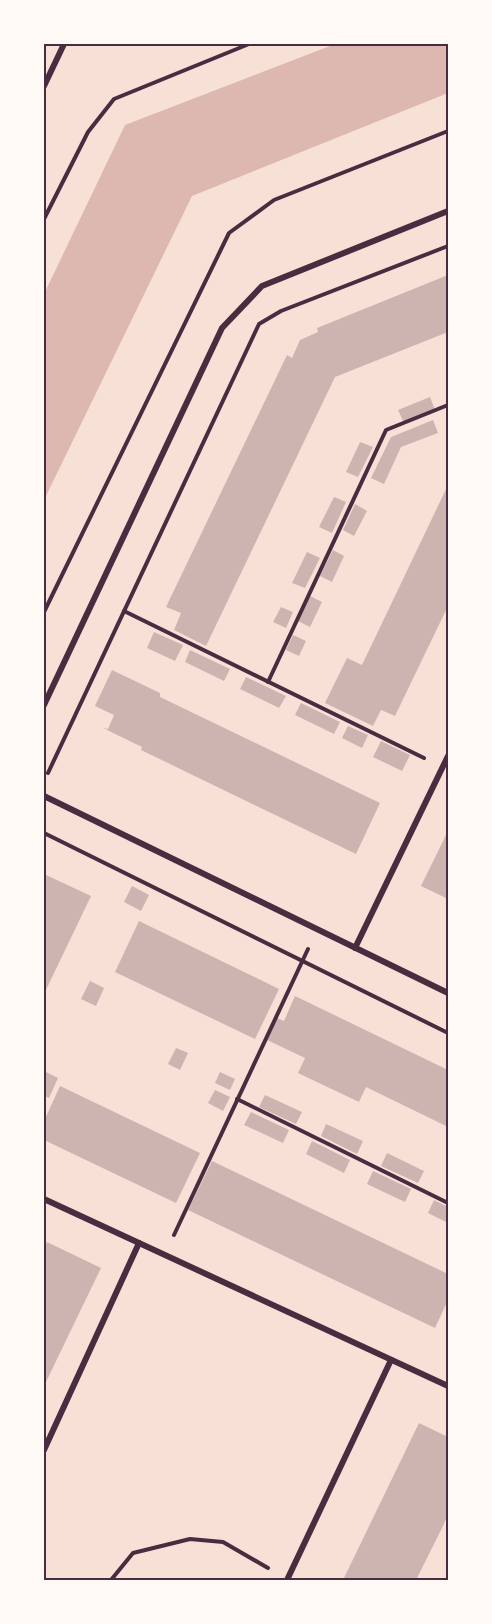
<svg xmlns="http://www.w3.org/2000/svg" width="492" height="1624" viewBox="0 0 492 1624" font-family="Helvetica,sans-serif">
  <rect width="100%" height="100%" fill="#f7e1d7"/>
  <path fill="#dcb8b0" d="M335 44H448V93L192 196 44 500V294L125 125Z"/>
  <g fill="#ccb4b1">
    <path d="M448 275V332L335 377 206 646 174 630 181 613 166 607 287 355 292 358 300 340 318 332 317 328Z"/>
    <path d="M430 397 435 410 404 423 398 410Z"/>
    <path d="M433 420 438 433 401 447 384 484 371 478 391 437Z"/>
    <path d="M360 442 373 447 358 477 346 472Z"/>
    <path d="M448 485V606L395 716 381 710 373 726 325 703 347 658 362 665Z"/>
    <path d="M334 497 346 502 332 533 319 527Z"/>
    <path d="M355 504 367 511 354 536 343 530Z"/>
    <path d="M333 550 344 556 332 582 320 576Z"/>
    <path d="M307 552 320 558 305 588 292 583Z"/>
    <path d="M310 596 322 602 310 627 298 621Z"/>
    <path d="M281 607 293 612 286 628 273 622Z"/>
    <path d="M154 632 183 645 175 661 147 648Z"/>
    <path d="M293 635 306 641 299 656 286 650Z"/>
    <path d="M190 650 230 669 224 681 185 662Z"/>
    <path d="M112 670 160 693V697L380 803 356 854 141 750 142 747 103 728 108 729 114 715 95 706Z"/>
    <path d="M246 677 286 696 279 708 240 689Z"/>
    <path d="M301 703 340 722 334 734 295 715Z"/>
    <path d="M348 726 368 735 362 748 342 738Z"/>
    <path d="M381 741 410 755 402 771 373 757Z"/>
    <path d="M446 835 448 836V899L421 886Z"/>
    <path d="M44 874 91 896 44 994Z"/>
    <path d="M132 886 149 895 141 911 124 902Z"/>
    <path d="M139 921 279 989 255 1039 115 972Z"/>
    <path d="M90 981 104 988 96 1006 81 999Z"/>
    <path d="M295 996 448 1070V1127L366 1087 359 1102 298 1073 305 1058 267 1040 277 1018 284 1021Z"/>
    <path d="M176 1048 188 1053 180 1070 168 1064Z"/>
    <path d="M46 1072 58 1078 49 1098 44 1096V1077Z"/>
    <path d="M220 1072 235 1079 230 1090 215 1083Z"/>
    <path d="M60 1086 200 1153 176 1203 44 1140V1121Z"/>
    <path d="M215 1090 230 1097 223 1111 208 1103Z"/>
    <path d="M265 1095 302 1112 296 1124 259 1107Z"/>
    <path d="M251 1112 289 1130 283 1143 244 1125Z"/>
    <path d="M326 1124 363 1141 357 1154 321 1136Z"/>
    <path d="M312 1141 350 1160 344 1173 306 1154Z"/>
    <path d="M387 1153 424 1171 418 1183 381 1166Z"/>
    <path d="M212 1161 448 1274V1300L435 1328 188 1210Z"/>
    <path d="M373 1171 411 1189 405 1202 367 1184Z"/>
    <path d="M434 1200 448 1207V1223L428 1213Z"/>
    <path d="M47 1242 101 1268 44 1386V1249Z"/>
    <path d="M419 1423 448 1437V1514L443 1526 416 1580H343Z"/>
  </g>
  <g fill="none" stroke-linecap="round" stroke-linejoin="round">
    <g stroke="#4a2c40" stroke-width="4">
      <path d="M44 219 88 132 114 99 249 44"/>
      <path d="M124 611 424 758"/>
      <path d="M44 612 229 233 274 200 448 131"/>
      <path d="M268 682 386 430 448 405"/>
      <path d="M48 773 259 324 281 311 448 246"/>
      <path d="M44 833 448 1033"/>
      <path d="M237 1099 448 1203"/>
      <path d="M174 1235 308 949"/>
      <path d="M111 1580 133 1553 190 1539 223 1542 268 1568"/>
    </g>
    <g stroke="#4a2c40" stroke-width="6">
      <path d="M44 86 64 44"/>
      <path d="M44 705 222 328 262 286 448 211"/>
      <path d="M44 796 448 993"/>
      <path d="M355 948 448 756"/>
      <path d="M44 1199 448 1386"/>
      <path d="M44 1450 139 1243"/>
      <path d="M287 1580 391 1360"/>
    </g>
  </g>
  <rect width="492" height="1624" fill="none" stroke="#fffaf5" stroke-width="90"/>
  <rect x="45" y="45" width="402" height="1534" fill="none" stroke="#4a2c40" stroke-width="2"/>
</svg>
